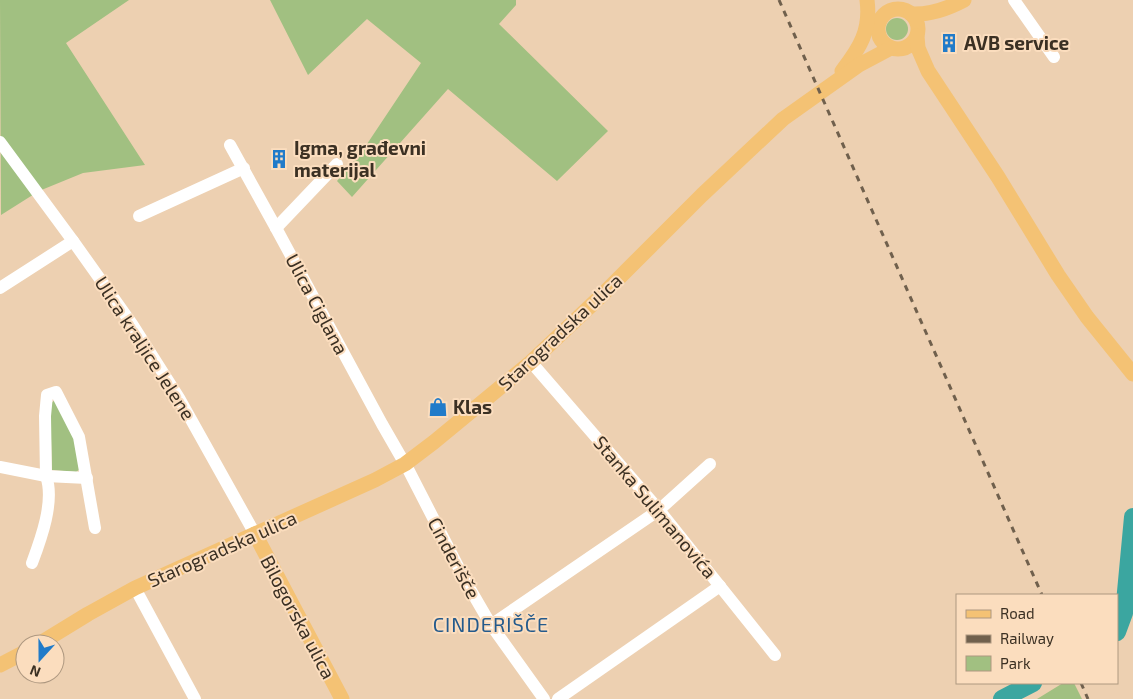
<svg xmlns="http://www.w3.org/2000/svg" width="1133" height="699" viewBox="0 0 1133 699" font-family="'Exo 2',sans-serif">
  <rect width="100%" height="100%" fill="#edd0b1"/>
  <g fill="#a1c081">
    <path d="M0 0H129L66 43 145 165 83 173 39 191 1 215Z"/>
    <path d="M270 0H516V5L499 24 608 131 557 181 448 89 352 197 337 181 363 150 421 63 367 19 308 75Z"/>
    <circle cx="897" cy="29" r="11"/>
    <path d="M55 400 74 437 80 469 76 472 52 470 50 404Z"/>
    <path d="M1063 683H1074L1082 699H1037Z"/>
  </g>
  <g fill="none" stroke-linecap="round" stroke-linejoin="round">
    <g stroke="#3ba6a0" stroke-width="18">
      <path d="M1117 632 1124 613 1133 517"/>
      <path d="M1002 699 1033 683"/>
    </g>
    <g stroke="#fff" stroke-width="12">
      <path d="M1014 0 1054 57"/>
      <path d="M0 142 73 241"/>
      <path d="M230 145 276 228 382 424 409 471 466 582 491 625 544 699"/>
      <path d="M139 216 244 168"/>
      <path d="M276 228 337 164"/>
      <path d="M0 288 73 241 132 324 179 398 255 534"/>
      <path d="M531 362 659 510 775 655"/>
      <path d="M0 467 46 476 87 478"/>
      <path d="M32 563C41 539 55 501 46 476L45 416 47 395 56 392 79 437 95 528"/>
      <path d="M135 588 195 699"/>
      <path d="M491 625 659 510 710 464"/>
      <path d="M558 699 720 586"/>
    </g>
    <g stroke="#f4c274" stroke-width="15">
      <circle cx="898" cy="29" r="20"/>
      <path d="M911 14C930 15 947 9 964 0"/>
      <path d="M917 36 918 48 928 71 998 177 1058 275 1087 317 1133 374"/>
      <path d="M842 71C860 48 871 30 867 0"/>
      <path d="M255 534 342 699"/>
      <path d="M39 644 88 614 135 588 375 480 405 464 434 442 531 362 600 297 702 195 783 119 859 65 891 48"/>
      <path d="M0 665 25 652"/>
    </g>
    <g stroke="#70604d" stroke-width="3" stroke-dasharray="6 6" stroke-linecap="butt">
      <path d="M779 0 1042 595"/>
      <path d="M1081 683 1088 699"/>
    </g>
  </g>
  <defs>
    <g id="building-bare" transform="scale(1.5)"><path d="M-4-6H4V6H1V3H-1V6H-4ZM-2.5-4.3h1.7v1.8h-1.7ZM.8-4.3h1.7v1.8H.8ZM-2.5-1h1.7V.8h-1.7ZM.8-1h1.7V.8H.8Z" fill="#217bc9" stroke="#fbddbe" stroke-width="2.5" paint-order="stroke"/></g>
    <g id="shop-bare" transform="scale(1.5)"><path d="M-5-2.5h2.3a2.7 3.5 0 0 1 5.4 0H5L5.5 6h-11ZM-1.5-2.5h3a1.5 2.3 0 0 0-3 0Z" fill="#217bc9" stroke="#fbddbe" stroke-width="2.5" paint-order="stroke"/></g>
  </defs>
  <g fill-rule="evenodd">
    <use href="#building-bare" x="949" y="43"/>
    <use href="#building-bare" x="279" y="159"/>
    <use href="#shop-bare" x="438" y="407"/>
  </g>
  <g text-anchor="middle" stroke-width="4" stroke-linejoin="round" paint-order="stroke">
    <g font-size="19" font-weight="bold" fill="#3b3023" stroke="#fbddbe" text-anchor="start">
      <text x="964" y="50">AVB service</text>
      <text x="294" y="155">Igma, građevni<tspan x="294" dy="22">materijal</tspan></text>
      <text x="453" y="414">Klas</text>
    </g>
    <g font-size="19" fill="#3b3023" stroke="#fbddbe">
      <text transform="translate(317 304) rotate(62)" y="7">Ulica Ciglana</text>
      <text transform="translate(560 332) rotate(-43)" y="7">Starogradska ulica</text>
      <text transform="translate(145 348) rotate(57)" y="7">Ulica kraljice Jelene</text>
      <text transform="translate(655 507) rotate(50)" y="7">Stanka Sulimanovića</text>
      <text transform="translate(222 549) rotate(-24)" y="7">Starogradska ulica</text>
      <text transform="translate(454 558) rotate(62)" y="7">Cinderišče</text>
      <text transform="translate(298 617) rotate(62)" y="7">Bilogorska ulica</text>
    </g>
    <g font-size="20" letter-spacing="1" fill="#245a8c" stroke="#fbddbe">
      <text x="491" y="632">CINDERIŠČE</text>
    </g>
  </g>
  <rect x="956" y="594" width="162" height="90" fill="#fbddbe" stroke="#ae9880"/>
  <rect x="966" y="610" width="25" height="8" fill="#f4c274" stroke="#ae9880"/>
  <text x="1000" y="619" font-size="15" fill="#3b3023">Road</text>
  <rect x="966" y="635" width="25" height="8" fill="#70604d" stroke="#ae9880"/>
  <text x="1000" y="644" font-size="15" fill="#3b3023">Railway</text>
  <rect x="966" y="656" width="25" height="15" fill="#a1c081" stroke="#ae9880"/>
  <text x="1000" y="669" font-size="15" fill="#3b3023">Park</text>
  <g transform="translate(40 659) rotate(201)"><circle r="24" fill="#fbddbe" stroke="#ae9880"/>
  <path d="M0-4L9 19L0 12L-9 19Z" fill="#217bc9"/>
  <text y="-8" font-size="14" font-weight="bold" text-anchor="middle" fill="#3b3023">N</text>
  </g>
</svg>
